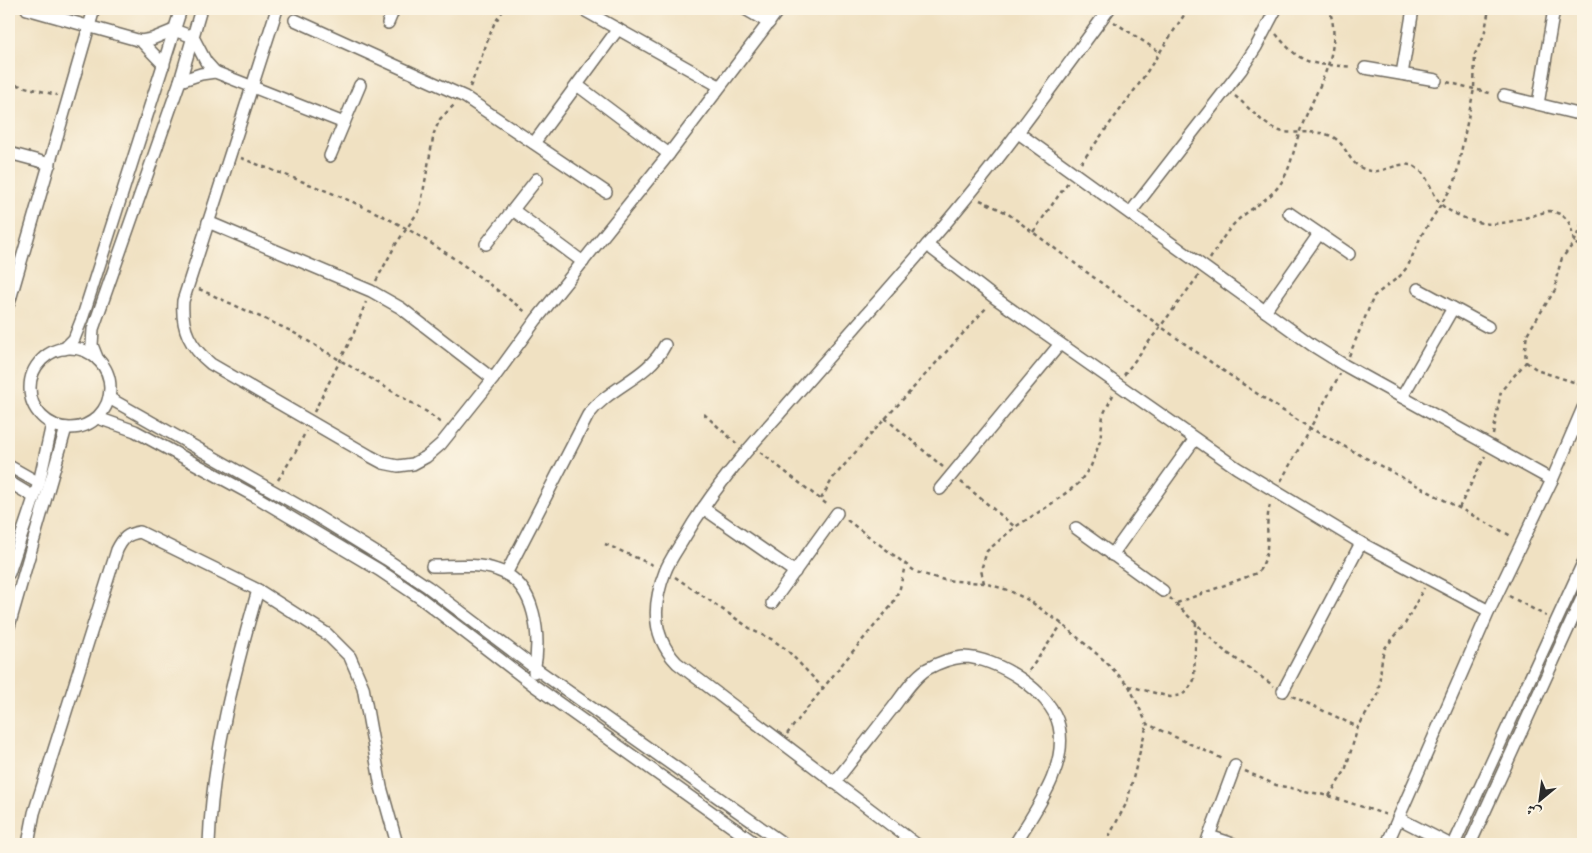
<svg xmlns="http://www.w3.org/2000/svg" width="1592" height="853" viewBox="0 0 1592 853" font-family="'Libre Bodoni',Amiri,serif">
  <rect width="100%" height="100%" fill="#fcf5e5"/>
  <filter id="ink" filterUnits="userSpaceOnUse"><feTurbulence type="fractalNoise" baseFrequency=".02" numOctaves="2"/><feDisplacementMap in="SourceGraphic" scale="10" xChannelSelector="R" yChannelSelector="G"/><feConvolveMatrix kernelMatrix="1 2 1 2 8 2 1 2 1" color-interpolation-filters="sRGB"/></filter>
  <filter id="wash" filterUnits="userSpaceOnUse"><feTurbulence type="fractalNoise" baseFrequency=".0096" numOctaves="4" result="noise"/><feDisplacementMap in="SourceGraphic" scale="20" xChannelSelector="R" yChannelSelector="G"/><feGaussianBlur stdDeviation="1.12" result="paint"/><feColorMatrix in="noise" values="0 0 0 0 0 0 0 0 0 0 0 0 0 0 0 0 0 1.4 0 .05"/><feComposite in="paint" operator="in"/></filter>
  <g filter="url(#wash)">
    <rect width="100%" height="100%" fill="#f0e1c2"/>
  </g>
  <g filter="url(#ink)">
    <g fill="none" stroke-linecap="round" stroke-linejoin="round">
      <g stroke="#706b60" stroke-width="14">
        <g id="street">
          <path d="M27 9 141 41 164 65"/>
          <path d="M277 9 183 301C181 329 190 347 211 364L370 456 383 463 398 466 413 464 426 457 441 444 493 379 536 320 669 154 779 9"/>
          <path d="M582 9 719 86"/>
          <path d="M745 9 769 23"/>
          <path d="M295 20 465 97 606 192"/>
          <path d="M388 23 394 9"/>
          <path d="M141 41 152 39 174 30 193 37 206 62 215 72"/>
          <path d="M1365 68 1436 80"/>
          <path d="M1402 74 1413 9"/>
          <path d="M180 81 201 74 215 72 344 123"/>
          <path d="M577 85 669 154"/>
          <path d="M1504 96 1574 113"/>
          <path d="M1538 104 1554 9"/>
          <path d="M1017 132 1312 345 1344 365 1552 480"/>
          <path d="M534 143 618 29"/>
          <path d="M9 153 50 164"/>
          <path d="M330 156 360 85"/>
          <path d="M513 210 583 262"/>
          <path d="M1130 213 1241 70 1256 47 1276 9"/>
          <path d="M1289 213 1349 254"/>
          <path d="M208 222 371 291 401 308 493 379"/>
          <path d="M486 244 537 179"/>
          <path d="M927 245 995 298 1237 468 1361 543 1489 611"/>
          <path d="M1418 289 1488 327"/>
          <path d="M9 303 94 9"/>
          <path d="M1265 311 1319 234"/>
          <circle cx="70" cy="388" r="40"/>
          <path d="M64 349 74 339 83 316 181 9"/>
          <path d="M98 360 92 345 93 329 180 81 201 9"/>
          <path d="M1402 397 1453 308"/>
          <path d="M109 398 310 512 386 559 428 587 535 668 784 844"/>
          <path d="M98 418 135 431 258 498 379 570 419 597 532 684 756 844"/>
          <path d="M9 466 39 483"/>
          <path d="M9 482 34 497"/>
          <path d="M940 489 1060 344"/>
          <path d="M703 508 795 572"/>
          <path d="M1076 528 1163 591"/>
          <path d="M1112 555 1195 439"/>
          <path d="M432 566C452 566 477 563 497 570 537 583 541 637 534 672"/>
          <path d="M9 573 39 483 52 424"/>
          <path d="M506 574 588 415C610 386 648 378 665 345"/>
          <path d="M772 603 837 513"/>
          <path d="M9 626 66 428"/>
          <path d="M1283 691 1361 543"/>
          <path d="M834 783C854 758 873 733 892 709 902 696 913 678 927 669 938 663 950 658 963 657 996 657 1052 692 1059 726 1068 768 1035 810 1015 844"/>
          <path d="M1398 818 1449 844"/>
          <path d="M1209 836 1233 844"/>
          <path d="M28 844 34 813 117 550C123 538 127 534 140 532L258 590 327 634 350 657 363 687 381 787 397 844"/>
          <path d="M209 844C212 758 234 673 258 590"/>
          <path d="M916 844 677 663C652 637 652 605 665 572 669 561 677 550 683 540 710 493 744 453 780 413 828 357 878 302 926 246 992 171 1050 89 1109 9"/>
          <path d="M1206 844 1235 766"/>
          <path d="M1387 844 1489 611 1552 480 1583 408"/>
          <path d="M1454 844 1583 563"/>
          <path d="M1470 844 1583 596"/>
        </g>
      </g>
      <g stroke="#706b60" stroke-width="2.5" stroke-dasharray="4 4" stroke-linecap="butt">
        <path d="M1114 22 1161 53"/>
        <path d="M1276 34C1304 68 1312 63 1353 67"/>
        <path d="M1447 82 1493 94"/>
        <path d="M9 83 57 95"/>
        <path d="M470 87 494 24 504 9"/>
        <path d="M1235 96C1249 107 1266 129 1284 132 1299 134 1319 129 1333 137 1349 146 1347 167 1371 171 1386 173 1401 159 1415 167 1430 176 1430 192 1441 204 1447 211 1465 219 1474 221 1497 229 1526 217 1549 211 1569 214 1571 224 1574 243L1583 247"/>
        <path d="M241 158C297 180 357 200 409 230 451 254 488 283 527 313"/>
        <path d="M1081 163 1139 84 1188 9"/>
        <path d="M980 200 1007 213C1107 287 1205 362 1310 428L1513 537"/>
        <path d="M1033 232 1068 182"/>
        <path d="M9 240 14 243"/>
        <path d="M1210 259C1218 246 1226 231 1237 221 1249 209 1267 201 1278 187 1291 171 1293 150 1300 131 1314 91 1345 53 1329 9"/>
        <path d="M376 281 396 244 420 209 434 133 440 119 455 104"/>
        <path d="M199 289 291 331 427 412 442 424"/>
        <path d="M1349 356 1374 296 1400 276 1408 266 1421 236 1455 182 1474 89 1475 54 1484 36 1489 9"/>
        <path d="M1526 362 1539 371 1583 385"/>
        <path d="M1124 375 1199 275"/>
        <path d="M314 412 353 335 366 302"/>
        <path d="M704 414 737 444"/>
        <path d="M885 418 943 467"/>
        <path d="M1493 435 1501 391 1526 362 1525 349 1527 334 1555 290 1557 275 1562 258 1574 243 1583 220"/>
        <path d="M760 452 829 506"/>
        <path d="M278 480 295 453 306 431"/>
        <path d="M1281 481 1340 374"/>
        <path d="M961 482 1015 527"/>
        <path d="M821 499 833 478 874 431 988 306"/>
        <path d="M1459 508 1485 456"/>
        <path d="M847 520 916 572 944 580 984 583 1008 590 1030 601 1062 624 1105 661 1129 686 1147 724 1225 760"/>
        <path d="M605 544 655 566"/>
        <path d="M675 577 754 631 773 640 787 650 823 688"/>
        <path d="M984 583 981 570 987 551 1015 527 1047 507 1078 484 1091 466 1100 441 1103 415 1113 395"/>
        <path d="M1509 596 1546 616"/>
        <path d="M1170 598 1222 649 1274 686"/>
        <path d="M1177 603 1257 573C1275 553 1262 525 1271 502"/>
        <path d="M1029 671 1062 624"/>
        <path d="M1129 686 1170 697 1182 695 1188 690 1194 680 1196 622"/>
        <path d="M1292 696 1358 727"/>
        <path d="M787 734 843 663 892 605 900 588 905 565"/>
        <path d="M1245 771 1276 785 1329 796 1387 815"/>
        <path d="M1329 796 1345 771 1358 727 1378 695 1382 658 1385 648 1405 624 1424 588"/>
        <path d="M1105 844 1127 802 1147 724"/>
      </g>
      <use href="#street" stroke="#fff" stroke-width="11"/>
    </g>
  </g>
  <rect width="1592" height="853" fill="none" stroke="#fcf5e5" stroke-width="30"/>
  <g transform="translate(1540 800) rotate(209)" stroke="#fcf5e5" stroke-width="4" paint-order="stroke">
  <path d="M0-4L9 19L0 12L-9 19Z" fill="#2b2b2b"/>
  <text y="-8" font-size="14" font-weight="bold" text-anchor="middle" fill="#2b2b2b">ش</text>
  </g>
</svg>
